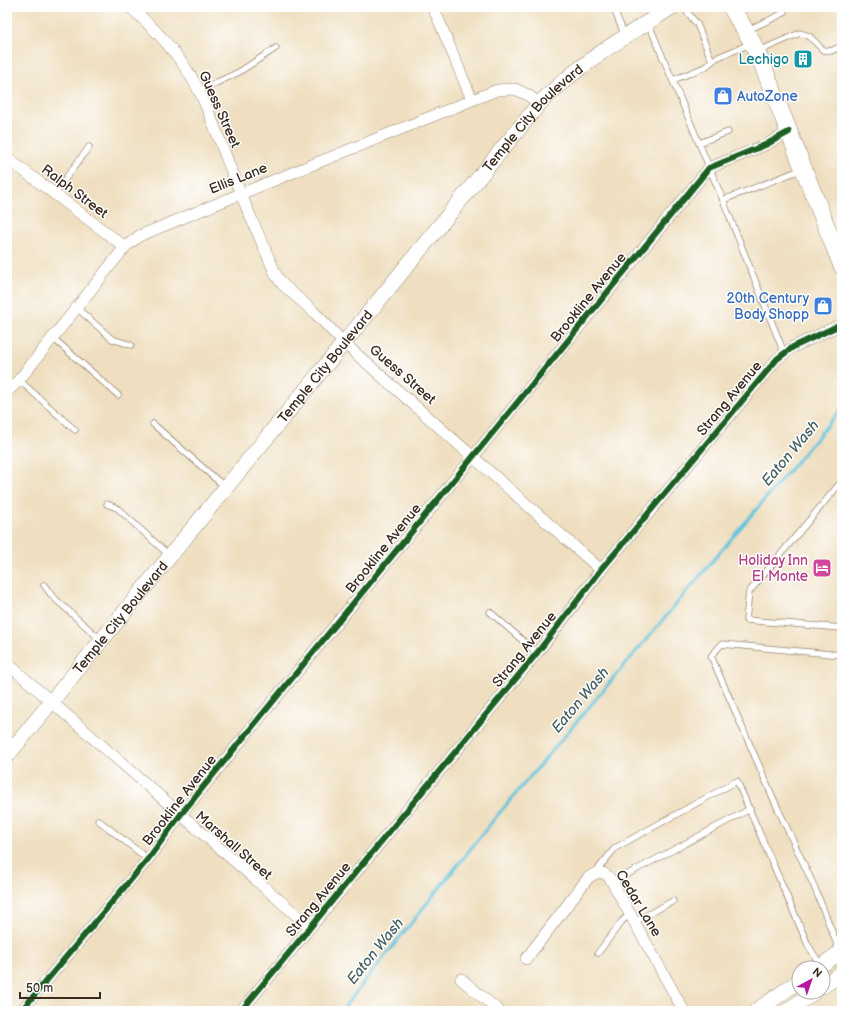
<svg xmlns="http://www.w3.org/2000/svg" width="849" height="1018" viewBox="0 0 849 1018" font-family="'Balsamiq Sans',sans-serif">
  <rect width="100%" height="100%" fill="#fff"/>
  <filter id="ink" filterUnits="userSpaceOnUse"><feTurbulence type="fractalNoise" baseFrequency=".025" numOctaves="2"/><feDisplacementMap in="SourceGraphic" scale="8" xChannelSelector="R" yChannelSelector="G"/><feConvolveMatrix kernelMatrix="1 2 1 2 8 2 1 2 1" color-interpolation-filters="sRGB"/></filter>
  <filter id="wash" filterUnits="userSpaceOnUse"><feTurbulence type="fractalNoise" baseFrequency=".012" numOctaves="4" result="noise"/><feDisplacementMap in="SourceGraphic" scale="16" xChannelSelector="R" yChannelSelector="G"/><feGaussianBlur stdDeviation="0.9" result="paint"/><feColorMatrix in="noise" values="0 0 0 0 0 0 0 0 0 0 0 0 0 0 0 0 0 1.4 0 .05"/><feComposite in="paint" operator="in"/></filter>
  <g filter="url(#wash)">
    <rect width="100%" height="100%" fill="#efdfc0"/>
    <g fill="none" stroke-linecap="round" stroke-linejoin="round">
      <path stroke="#5ec3dc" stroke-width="3" d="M341 1011 496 817 842 408"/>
    </g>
  </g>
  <g filter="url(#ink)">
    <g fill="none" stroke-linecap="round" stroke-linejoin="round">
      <g stroke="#95846f" stroke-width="7">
        <g id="service">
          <path d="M613 7 625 36"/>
          <path d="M683 7 697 24 712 61"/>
          <path d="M648 22 723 200 784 353"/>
          <path d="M748 30 784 13 782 7"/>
          <path d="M759 51 800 33 809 36 823 50 831 51 842 46"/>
          <path d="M673 80 705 67 716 58 750 44"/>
          <path d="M199 91 239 72 276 48"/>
          <path d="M699 143 728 132"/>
          <path d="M54 194 89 147"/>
          <path d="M723 200 803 169"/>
          <path d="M77 308 112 339 131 345"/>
          <path d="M53 338 118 395"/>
          <path d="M19 380 75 430"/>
          <path d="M153 424 225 487"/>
          <path d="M842 481 749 592 746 620 842 628"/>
          <path d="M107 504 117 508 170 556"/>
          <path d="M44 585 52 596 101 640"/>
          <path d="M490 612 537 653"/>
          <path d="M98 820 148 859"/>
          <path d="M595 873 615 848 737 781 808 945 821 966"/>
          <path d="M613 882 750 809"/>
          <path d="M634 922 673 901"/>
          <path d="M840 952 814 886 778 809 711 656 722 644 842 655"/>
          <path d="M598 953 622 921 630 914"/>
        </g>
      </g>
      <g stroke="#95846f" stroke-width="12">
        <g id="minor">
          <path d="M130 7C159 32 186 62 202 97 214 123 223 150 234 177 247 210 262 242 276 275L283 285 313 311 344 343 601 570"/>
          <path d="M432 7 437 16 472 100"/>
          <path d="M7 158 125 247"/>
          <path d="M7 392 19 380 125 247 139 236 255 188 497 90 515 89 528 95 539 104"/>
          <path d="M7 663 310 927"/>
          <path d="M526 959 588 878C598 871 604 870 611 880L684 1011"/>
          <path d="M461 979 499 1011"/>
          <path d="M21 1011 148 859 181 814 709 168 765 145 789 132"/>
          <path d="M241 1011 537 653 601 570 777 359 793 347 842 324"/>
        </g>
      </g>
      <g stroke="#95846f" stroke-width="16">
        <g id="secondary">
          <path id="s1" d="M7 756 539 104C578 64 626 36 672 7"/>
          <path d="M818 968 842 951"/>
          <path d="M823 986 842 973"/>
          <path d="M756 1011 799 981"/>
          <path d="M787 1011 814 992"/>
        </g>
      </g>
      <g stroke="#95846f" stroke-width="18">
        <path id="primary" d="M731 7 751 40 763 66 842 266"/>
      </g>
      <use href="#service" stroke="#fff" stroke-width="5.5"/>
      <use href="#minor" stroke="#fff" stroke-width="11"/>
      <use href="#secondary" stroke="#fff" stroke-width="15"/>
      <use href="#primary" stroke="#fff" stroke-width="17"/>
      <g stroke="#fff" stroke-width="8">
        <g id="cycleway">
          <path d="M21 1011 148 859 181 814 709 168 765 145 789 132"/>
          <path d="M241 1011 537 653 601 570 777 359 793 347 842 324"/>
        </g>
      </g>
      <use href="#cycleway" stroke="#1b5e20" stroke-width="6"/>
    </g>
  </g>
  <defs>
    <g id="building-square" transform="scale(1)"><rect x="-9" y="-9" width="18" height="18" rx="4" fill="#0f9aa8" stroke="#fff"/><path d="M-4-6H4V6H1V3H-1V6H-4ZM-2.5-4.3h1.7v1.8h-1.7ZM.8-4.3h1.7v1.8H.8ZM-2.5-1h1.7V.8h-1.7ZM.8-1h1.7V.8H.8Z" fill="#fff"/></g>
    <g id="shop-square" transform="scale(1)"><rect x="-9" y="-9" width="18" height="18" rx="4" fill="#3f7fe0" stroke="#fff"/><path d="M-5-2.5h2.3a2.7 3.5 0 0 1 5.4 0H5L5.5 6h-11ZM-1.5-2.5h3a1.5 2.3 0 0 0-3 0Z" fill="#fff"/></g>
    <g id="hotel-square" transform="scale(1)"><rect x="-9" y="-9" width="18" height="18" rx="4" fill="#d1479c" stroke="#fff"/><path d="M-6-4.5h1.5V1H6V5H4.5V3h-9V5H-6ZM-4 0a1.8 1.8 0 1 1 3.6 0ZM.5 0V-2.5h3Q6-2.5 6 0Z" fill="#fff"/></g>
  </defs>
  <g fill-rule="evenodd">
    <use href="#building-square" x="803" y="59"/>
    <use href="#shop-square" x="723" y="96"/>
    <use href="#shop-square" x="823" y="306"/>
    <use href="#hotel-square" x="822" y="568"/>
  </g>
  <g text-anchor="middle" stroke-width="3" stroke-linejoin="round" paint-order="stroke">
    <g font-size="14" fill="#0d838f" stroke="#fff" text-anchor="end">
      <text x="789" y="64">Lechigo</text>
    </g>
    <g font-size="14" fill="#366cbe" stroke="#fff" text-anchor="start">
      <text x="737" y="101">AutoZone</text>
      <text x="809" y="303" text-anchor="end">20th Century<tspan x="809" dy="16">Body Shopp</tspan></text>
    </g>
    <g font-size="14" fill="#3b2a1e" stroke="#fff">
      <text transform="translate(220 109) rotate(66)" y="5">Guess Street</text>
      <text dy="5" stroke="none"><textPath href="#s1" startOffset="827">Temple City Boulevard</textPath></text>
      <text transform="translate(238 178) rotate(-22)" y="5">Ellis Lane</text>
      <text transform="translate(75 191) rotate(37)" y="5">Ralph Street</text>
      <text transform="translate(588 297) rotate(-51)" y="5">Brookline Avenue</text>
      <text dy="5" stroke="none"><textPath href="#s1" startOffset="503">Temple City Boulevard</textPath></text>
      <text transform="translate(403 374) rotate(41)" y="5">Guess Street</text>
      <text transform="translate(729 398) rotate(-50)" y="5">Strang Avenue</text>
      <text transform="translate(383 548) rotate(-51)" y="5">Brookline Avenue</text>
      <text dy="5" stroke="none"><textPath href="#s1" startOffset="179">Temple City Boulevard</textPath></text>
      <text transform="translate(524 649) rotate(-51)" y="5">Strang Avenue</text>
      <text transform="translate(179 800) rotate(-52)" y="5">Brookline Avenue</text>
      <text transform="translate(234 845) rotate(41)" y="5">Marshall Street</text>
      <text transform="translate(318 899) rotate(-50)" y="5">Strang Avenue</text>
      <text transform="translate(639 903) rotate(59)" y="5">Cedar Lane</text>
    </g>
    <g font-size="14" fill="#b23c85" stroke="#fff" text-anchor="end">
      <text x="808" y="565">Holiday Inn<tspan x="808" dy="16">El Monte</tspan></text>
    </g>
    <g font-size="15" font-style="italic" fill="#476060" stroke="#fff">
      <text transform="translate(790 453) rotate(-50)" y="5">Eaton Wash</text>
      <text transform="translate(580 700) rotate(-50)" y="5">Eaton Wash</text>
      <text transform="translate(375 951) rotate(-51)" y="5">Eaton Wash</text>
    </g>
  </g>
  <rect width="849" height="1018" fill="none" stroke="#fff" stroke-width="24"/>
  <g transform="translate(811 980) rotate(40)"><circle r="19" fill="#ffffff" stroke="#b1aaa5"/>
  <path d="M0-3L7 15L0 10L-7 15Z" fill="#b5179e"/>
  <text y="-6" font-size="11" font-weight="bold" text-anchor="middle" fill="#3b2a1e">N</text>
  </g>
  <path d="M20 992v6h80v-6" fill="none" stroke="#3b2a1e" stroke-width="2"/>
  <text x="26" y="992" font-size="12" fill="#3b2a1e" stroke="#ffffff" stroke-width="3" paint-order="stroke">50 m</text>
</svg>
